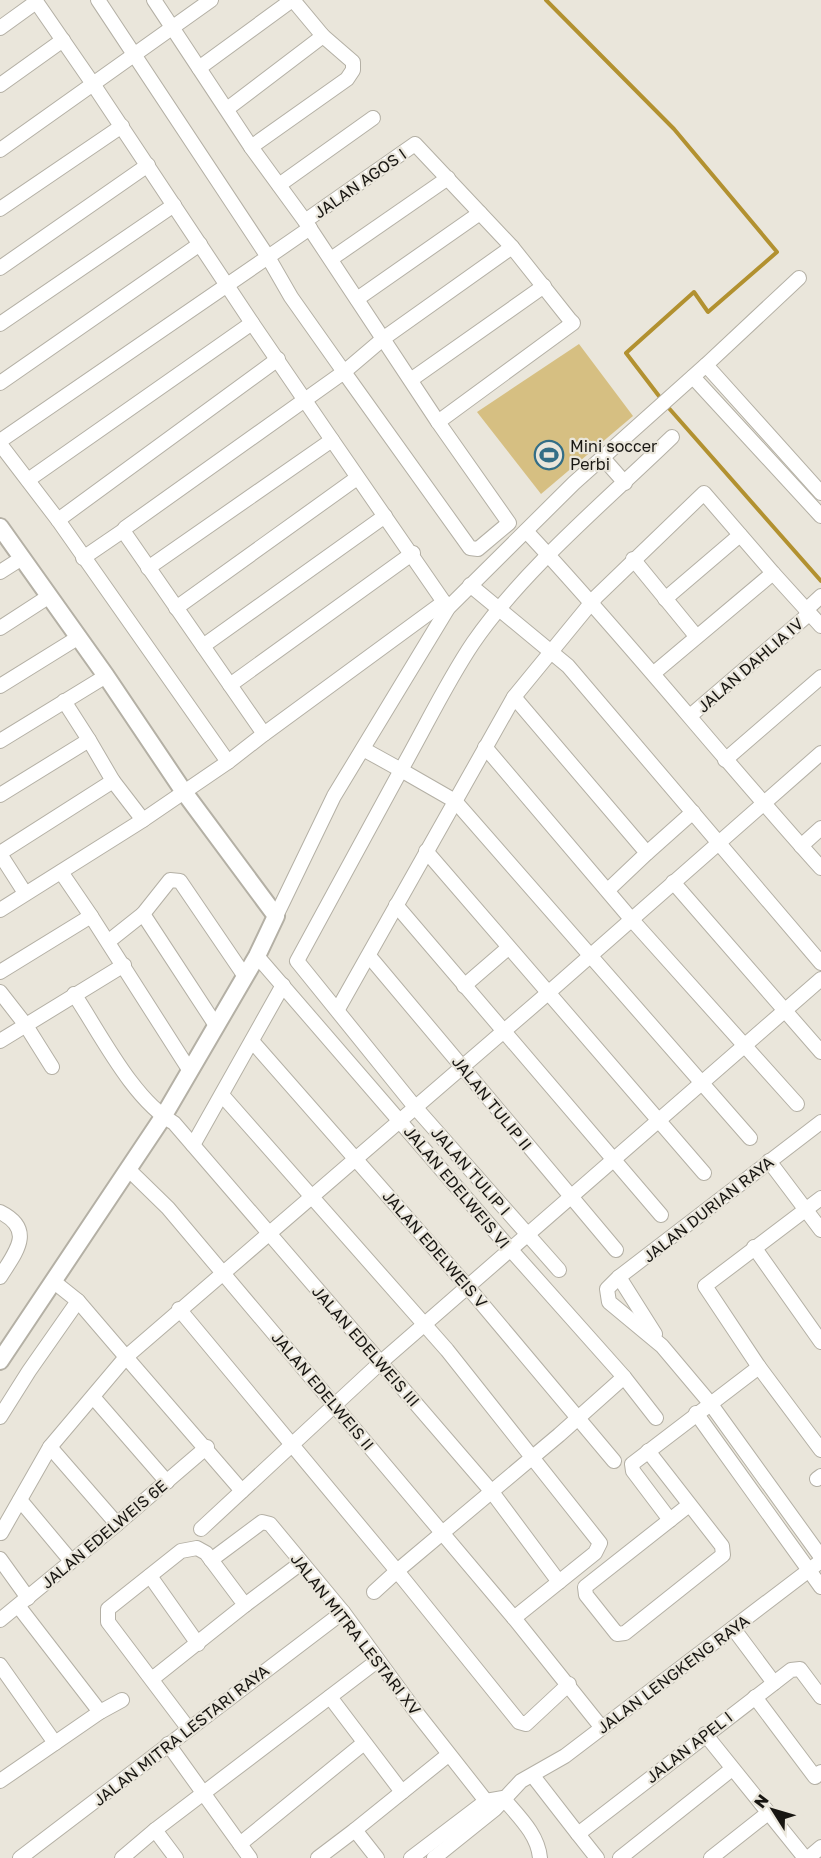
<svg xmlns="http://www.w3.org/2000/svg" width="821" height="1858" viewBox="0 0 821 1858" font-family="'Golos Text',sans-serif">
  <rect width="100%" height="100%" fill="#eae6db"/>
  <path fill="#d6bf82" d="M579 344 633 416 541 494 477 412Z"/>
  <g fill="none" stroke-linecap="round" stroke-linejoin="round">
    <g stroke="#b29130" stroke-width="4">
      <path d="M546 0 674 129 777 252 708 312 694 292 626 353 662 400"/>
      <path d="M667 406 821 581"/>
    </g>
    <g stroke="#b4b0a5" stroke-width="16">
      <g id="minor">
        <path d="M35 0 93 84 211 0"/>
        <path d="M154 0 251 147 305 221 438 422 509 523 478 549 470 548 344 372 125 528 124 532 264 734 444 602"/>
        <path d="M0 28 36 2"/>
        <path d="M199 68 292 0"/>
        <path d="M0 85 63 40"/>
        <path d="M227 109 323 36"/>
        <path d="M251 147 347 79 353 70V62L323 36 293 0"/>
        <path d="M0 150 93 84 252 323 28 480"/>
        <path d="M279 185 373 118"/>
        <path d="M0 209 122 126"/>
        <path d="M305 221 415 144 512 247 570 320 573 323 438 422"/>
        <path d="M310 228 268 257 291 297 344 372 384 338 512 247"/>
        <path d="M331 259 448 178"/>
        <path d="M0 268 148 165"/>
        <path d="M357 299 480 213"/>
        <path d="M252 323 332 440"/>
        <path d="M0 324 174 205"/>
        <path d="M706 365 799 278"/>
        <path d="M693 377 821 516"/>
        <path d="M412 379 544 286"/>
        <path d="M0 383 200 244"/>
        <path d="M672 437C608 499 523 570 473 643 446 683 425 728 401 770L455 801 750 1138"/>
        <path d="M0 441 268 257 98 0"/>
        <path d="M0 444 58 520 228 762 143 820 0 910"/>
        <path d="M603 458 625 483"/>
        <path d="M58 520 278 359"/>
        <path d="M526 531C628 640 721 757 821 868"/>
        <path d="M83 558 124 530"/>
        <path d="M633 559 696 636"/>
        <path d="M148 568 332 440 448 608"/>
        <path d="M0 572 22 558"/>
        <path d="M773 573 821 626"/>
        <path d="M470 585 568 666 821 963"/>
        <path d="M665 599 740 535"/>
        <path d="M176 608 357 478"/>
        <path d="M806 610 821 596"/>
        <path d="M0 628 48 597"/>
        <path d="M203 646 385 516"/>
        <path d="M230 685 413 553"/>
        <path d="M0 686 79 637"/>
        <path d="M514 697 647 853 608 890"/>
        <path d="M64 701 89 740"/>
        <path d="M690 716 809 614"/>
        <path d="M0 741 106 676"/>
        <path d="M485 747 632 920 797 1104"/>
        <path d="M363 749 401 770 297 961 415 1107 559 1270"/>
        <path d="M725 760 821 677"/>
        <path d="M228 762 264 734"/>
        <path d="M113 781 143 820"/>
        <path d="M0 795 89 740 113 781 0 853"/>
        <path d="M801 846 821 828"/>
        <path d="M426 851 704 1173"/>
        <path d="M647 853 693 812"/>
        <path d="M0 854 25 893"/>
        <path d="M673 882 821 1052"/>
        <path d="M396 905 661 1215"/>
        <path d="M143 914 170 880 180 881 244 975"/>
        <path d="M91 916 190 1071"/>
        <path d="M276 916 334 796 448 608 574 483 706 365 821 493"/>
        <path d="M109 941 143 914 215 1024"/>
        <path d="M257 956 511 1250 624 1377 656 1418"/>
        <path d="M369 956 616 1250"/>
        <path d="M0 972 91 916 61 872"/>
        <path d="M464 986 508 948"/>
        <path d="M0 992 25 1024 52 1067"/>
        <path d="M74 994C100 1033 133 1100 174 1123L492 1492 559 1582"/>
        <path d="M338 1009 514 697 596 597 704 493 773 573 654 673"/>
        <path d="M0 1041 124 965"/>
        <path d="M252 1041 467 1286 614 1461"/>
        <path d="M222 1095 447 1350 600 1543 595 1553 514 1618"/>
        <path d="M821 1122 619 1277 607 1289 609 1302 662 1346 710 1403 821 1557"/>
        <path d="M193 1145 283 985"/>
        <path d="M769 1161 821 1230"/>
        <path d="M128 1169 168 1208 514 1618 602 1728"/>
        <path d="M821 1198 705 1286 759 1367 821 1450"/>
        <path d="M0 1212C36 1230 15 1253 0 1277"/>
        <path d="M754 1247 821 1342"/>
        <path d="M619 1277 655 1334"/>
        <path d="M179 1309 397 1571 559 1435 624 1377"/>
        <path d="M94 1398 167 1482"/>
        <path d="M696 1413 821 1587"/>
        <path d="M0 1417 29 1371 78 1301"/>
        <path d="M50 1447 117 1524"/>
        <path d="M648 1451 722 1546 723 1555 625 1633 617 1634 586 1595 585 1587 689 1505"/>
        <path d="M817 1479 821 1476"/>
        <path d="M242 1491 126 1357 548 993 821 753"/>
        <path d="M20 1500 71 1561"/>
        <path d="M670 1520 633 1471 632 1464 759 1367"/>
        <path d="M201 1529 380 1363 821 979"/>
        <path d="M0 1531 1 1533 50 1447 126 1357 78 1301 53 1281"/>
        <path d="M0 1559 28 1598"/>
        <path d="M211 1560 262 1522 270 1524 343 1612 416 1712 486 1801"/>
        <path d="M150 1576 198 1644"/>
        <path d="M374 1592 397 1571 519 1722 526 1724 569 1684"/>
        <path d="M245 1605 301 1563"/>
        <path d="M19 1607 100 1712"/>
        <path d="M0 1620 117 1524 207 1447"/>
        <path d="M733 1628 774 1683"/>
        <path d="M0 1665 55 1743"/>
        <path d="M152 1679 245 1605 206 1553 197 1548 181 1551 108 1609V1622L188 1728"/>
        <path d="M330 1697 402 1792"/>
        <path d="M755 1697 815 1777 821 1772"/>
        <path d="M705 1734 805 1858"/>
        <path d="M168 1744 250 1858"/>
        <path d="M533 1776 578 1834"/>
        <path d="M0 1781 100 1712 122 1700"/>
        <path d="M155 1830 176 1858"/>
        <path d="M240 1844 364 1743"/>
        <path d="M20 1858 343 1612"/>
        <path d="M122 1858 155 1830 377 1661"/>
        <path d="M318 1858 355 1830"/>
        <path d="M377 1858 355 1830 448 1755"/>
        <path d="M411 1858 486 1801 503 1798C518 1816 538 1834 540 1858"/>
        <path d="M434 1858 495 1809 521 1781 565 1756 821 1561"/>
        <path d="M597 1858 578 1834 791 1670 800 1669 821 1697"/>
        <path d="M620 1858 732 1769"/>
        <path d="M711 1858 768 1813"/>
        <path d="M808 1858 821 1847"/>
      </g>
    </g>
    <g stroke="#b4b0a5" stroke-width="20">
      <path id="tertiary" d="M0 527 106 676 184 792 276 916 257 956 163 1117 0 1361"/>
    </g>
    <use href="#minor" stroke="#fff" stroke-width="14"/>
    <use href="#tertiary" stroke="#fff" stroke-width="16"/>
  </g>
  <defs>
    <g id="stadium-ring" transform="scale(1.5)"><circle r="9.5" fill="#eae6db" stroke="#336e86" stroke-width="1.5"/><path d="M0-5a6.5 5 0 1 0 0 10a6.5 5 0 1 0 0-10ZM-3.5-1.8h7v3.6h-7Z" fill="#336e86"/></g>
  </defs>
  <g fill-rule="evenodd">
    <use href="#stadium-ring" x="549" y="455"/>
  </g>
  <g text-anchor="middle" stroke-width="4.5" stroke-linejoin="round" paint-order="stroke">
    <g font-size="16" fill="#181612" stroke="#eae6db">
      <text transform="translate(360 183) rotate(-35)" y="6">JALAN AGOS I</text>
      <text transform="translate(750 665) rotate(-41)" y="6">JALAN DAHLIA IV</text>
      <text transform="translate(492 1103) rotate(51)" y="6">JALAN TULIP II</text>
      <text transform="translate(471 1171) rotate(49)" y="6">JALAN TULIP I</text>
      <text transform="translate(457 1187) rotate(50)" y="6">JALAN EDELWEIS VI</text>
      <text transform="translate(708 1209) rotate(-38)" y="6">JALAN DURIAN RAYA</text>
      <text transform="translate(435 1249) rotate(49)" y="6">JALAN EDELWEIS V</text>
      <text transform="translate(366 1346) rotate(49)" y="6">JALAN EDELWEIS III</text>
      <text transform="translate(323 1391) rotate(50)" y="6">JALAN EDELWEIS II</text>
      <text transform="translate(104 1534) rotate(-40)" y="6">JALAN EDELWEIS 6E</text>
      <text transform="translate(356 1634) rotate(52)" y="6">JALAN MITRA LESTARI XV</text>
      <text transform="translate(673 1674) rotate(-37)" y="6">JALAN LENGKENG RAYA</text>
      <text transform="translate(181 1735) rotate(-38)" y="6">JALAN MITRA LESTARI RAYA</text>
      <text transform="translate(689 1747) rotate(-38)" y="6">JALAN APEL I</text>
    </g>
    <g font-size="16" fill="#181612" stroke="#eae6db" text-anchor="start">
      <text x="570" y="452">Mini soccer<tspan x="570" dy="18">Perbi</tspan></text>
    </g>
  </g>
  <g transform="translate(773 1810) rotate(307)" stroke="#eae6db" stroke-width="4.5" paint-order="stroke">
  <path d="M0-4.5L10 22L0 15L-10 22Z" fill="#181612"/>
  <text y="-9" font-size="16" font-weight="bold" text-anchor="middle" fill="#181612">N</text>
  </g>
</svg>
